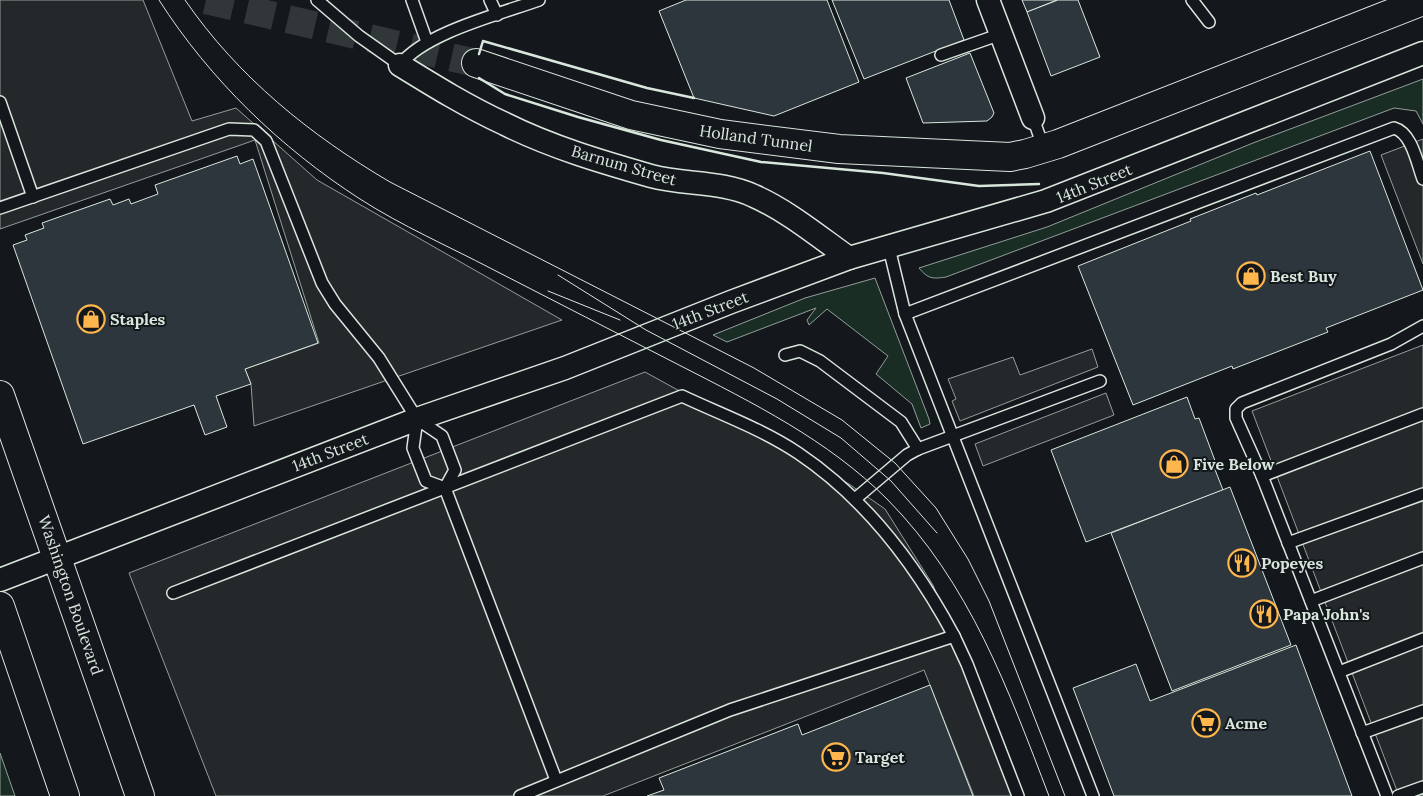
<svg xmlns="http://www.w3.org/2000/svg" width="1423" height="796" viewBox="0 0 1423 796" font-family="Lora,serif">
  <rect width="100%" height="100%" fill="#14181c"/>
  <g fill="#1a2d24" stroke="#939e99">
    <path d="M1423 79V124L1416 111 1394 108 946 277C933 279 928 279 919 268L1047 227 1253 143Z"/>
    <path d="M875 278 929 419 930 424 921 428 912 404 876 374 888 356 827 309 809 325 807 320 816 308 727 342 713 335 805 298Z"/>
    <path d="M0 753 15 796H0Z"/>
  </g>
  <g fill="#24282b" stroke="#939e99">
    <path d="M0 0H143L192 121 236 108 317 180 562 320 254 426 251 384 245 369 319 343 255 140 0 229Z"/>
    <path d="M1423 139V264L1381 155Z"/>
    <path d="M1423 345V796H1399L1252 411Z"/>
    <path d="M1092 349 1098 367 960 421 952 401 956 399 948 379 1013 357 1020 375Z"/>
    <path d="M645 372 849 484 885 509 933 585 1018 796H974L924 670 603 796H216L129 573Z"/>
    <path d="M1106 393 1114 415 983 466 975 444Z"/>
  </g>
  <g fill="#2c363c" stroke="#d8e6dc">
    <path d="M686 0H827L859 82 774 116 694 98 659 11Z"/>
    <path d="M832 0H949L964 40 864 79Z"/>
    <path d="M1022 0H1057L1027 12Z"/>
    <path d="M1058 0H1078L1100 57 1051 76 1027 12Z"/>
    <path d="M970 53 994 113 992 117 987 121 923 123 906 78Z"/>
    <path d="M1370 151 1423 290 1326 328 1328 332 1233 369 1232 366 1133 405 1078 266 1191 221 1190 219 1256 193 1257 195Z"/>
    <path d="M237 156 240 164 253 159 318 343 245 369 251 384 216 396 227 427 205 435 194 405 83 444 13 245 27 240 25 235 44 228 42 223 110 199 113 205 129 199 131 204 158 194 155 185Z"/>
    <path d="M1187 397 1195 419 1199 418 1217 466 1214 467 1223 490 1086 542 1051 450Z"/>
    <path d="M1230 487 1291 645 1172 691 1111 533Z"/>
    <path d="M1296 645 1352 796H1114L1073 688 1136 664 1150 701Z"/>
    <path d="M930 685 973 796H647L664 790 659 778 798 724 802 735Z"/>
  </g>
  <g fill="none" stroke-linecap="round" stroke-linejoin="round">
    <path stroke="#313739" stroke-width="28" stroke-dasharray="28 14" stroke-linecap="butt" d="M206 0 476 63"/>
    <g stroke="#d8e6dc" stroke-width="14">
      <g id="service">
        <path d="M317 0 359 36 400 65C424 33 500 14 539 0"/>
        <path d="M412 0 427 42"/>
        <path d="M490 0 497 15"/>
        <path d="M1192 0 1209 22"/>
        <path d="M941 55 1001 34"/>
        <path d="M0 102 33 197"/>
        <path d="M1033 118 1044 149"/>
        <path d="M0 208 229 129 254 130 266 141 322 283 335 304 379 358 417 419 442 436 455 470 445 488"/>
        <path d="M889 248 905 314 1093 796"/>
        <path d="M905 314 1394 128C1412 133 1417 163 1423 179"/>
        <path d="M785 355 800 351 820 361 901 422 918 449"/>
        <path d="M417 419 413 448 426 481 445 488 556 780"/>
        <path d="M1262 476 1423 414"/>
        <path d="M855 499 907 455 918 449 1100 381"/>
        <path d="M1288 543 1423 494"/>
        <path d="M173 593 682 396C720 414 762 429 798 453 865 498 916 565 954 636"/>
        <path d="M1311 601 1423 558"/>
        <path d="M1339 672 1423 639"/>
        <path d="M1362 733 1423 711"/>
        <path d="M520 796 730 710 954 636 967 664 1018 796"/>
        <path d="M1387 796 1262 476 1236 418V409L1242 403 1391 344 1423 326"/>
        <path d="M1398 796 1423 787"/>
      </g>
    </g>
    <g stroke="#d8e6dc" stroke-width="25">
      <g id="minor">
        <path d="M988 0 1033 118"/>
        <path d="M400 65C434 86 468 107 505 124 551 147 602 162 651 176 685 185 722 181 754 196 788 211 819 237 849 258"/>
        <path d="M0 580 417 419 565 368 731 302 849 258 1046 201 1423 53"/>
      </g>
    </g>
    <g stroke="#d8e6dc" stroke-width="30">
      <g id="tertiary">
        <path d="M0 395 140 796"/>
        <path d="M0 606 65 796"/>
      </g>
    </g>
    <g stroke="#d8e6dc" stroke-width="30">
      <path id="motorway" d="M476 63 631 115 720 134 839 149 1010 157 1025 154 1058 144 1423 1"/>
    </g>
    <use href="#service" stroke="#14181c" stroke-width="11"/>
    <use href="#minor" stroke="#14181c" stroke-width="22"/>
    <use href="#tertiary" stroke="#14181c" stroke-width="28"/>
    <use href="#motorway" stroke="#14181c" stroke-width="28"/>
    <g stroke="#d8e6dc" stroke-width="1">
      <path d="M159 0C210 80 281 148 360 199 402 226 448 246 492 269 554 301 617 333 679 365 753 403 828 440 887 499 970 583 1008 689 1049 796"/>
      <path d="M185 0C238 77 310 135 390 182L754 368 842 420 895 463 936 508 968 559 989 601 1065 796"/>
      <path d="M558 275 646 330 777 399 841 438 891 481 937 533"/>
      <path d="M548 291 620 320"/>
    </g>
    <g stroke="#d8e6dc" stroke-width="2.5">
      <path d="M479 54 483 41 647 88 694 98"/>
      <path d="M479 78 505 94 578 117 661 140 761 162 883 173 979 186 1039 184"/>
    </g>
  </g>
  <defs>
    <g id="shop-ring" transform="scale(1.4375)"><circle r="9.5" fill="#14181c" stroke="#ffb74d" stroke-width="1.5"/><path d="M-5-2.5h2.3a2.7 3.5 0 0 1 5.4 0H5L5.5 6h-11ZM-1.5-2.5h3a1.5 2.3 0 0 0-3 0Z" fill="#ffb74d"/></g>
    <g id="restaurant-ring" transform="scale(1.4375)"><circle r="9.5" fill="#14181c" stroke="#ffb74d" stroke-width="1.5"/><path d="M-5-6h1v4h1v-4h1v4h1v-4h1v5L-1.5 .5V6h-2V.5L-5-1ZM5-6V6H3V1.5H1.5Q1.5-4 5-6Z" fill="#ffb74d"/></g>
    <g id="supermarket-ring" transform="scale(1.4375)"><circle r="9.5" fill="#14181c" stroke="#ffb74d" stroke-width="1.5"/><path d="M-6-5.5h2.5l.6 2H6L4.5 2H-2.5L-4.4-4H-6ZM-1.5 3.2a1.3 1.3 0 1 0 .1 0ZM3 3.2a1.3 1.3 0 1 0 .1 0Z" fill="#ffb74d"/></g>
  </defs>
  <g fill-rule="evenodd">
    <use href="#shop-ring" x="1251" y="276"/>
    <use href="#shop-ring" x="91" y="319"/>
    <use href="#shop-ring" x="1174" y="464"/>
    <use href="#restaurant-ring" x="1242" y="563"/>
    <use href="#restaurant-ring" x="1264" y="614"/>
    <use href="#supermarket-ring" x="1206" y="723"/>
    <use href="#supermarket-ring" x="836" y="757"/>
  </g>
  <g text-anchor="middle" stroke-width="4" stroke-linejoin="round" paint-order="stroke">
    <g font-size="16" fill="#d8e6dc" stroke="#14181c">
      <text transform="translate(756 138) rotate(8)" y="6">Holland Tunnel</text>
      <text transform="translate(624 165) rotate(16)" y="6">Barnum Street</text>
      <text transform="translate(1094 183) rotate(-22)" y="6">14th Street</text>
      <text transform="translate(710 310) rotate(-21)" y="6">14th Street</text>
      <text transform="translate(330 452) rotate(-21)" y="6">14th Street</text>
      <text transform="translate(71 595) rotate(71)" y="6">Washington Boulevard</text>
    </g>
    <g font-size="16" font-weight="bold" fill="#d8e6dc" stroke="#14181c" text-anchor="start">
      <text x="1270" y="282">Best Buy</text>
      <text x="110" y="325">Staples</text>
      <text x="1193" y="470">Five Below</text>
      <text x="1261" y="569">Popeyes</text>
      <text x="1283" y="620">Papa John's</text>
      <text x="1225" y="729">Acme</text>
      <text x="855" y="763">Target</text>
    </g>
  </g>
</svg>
